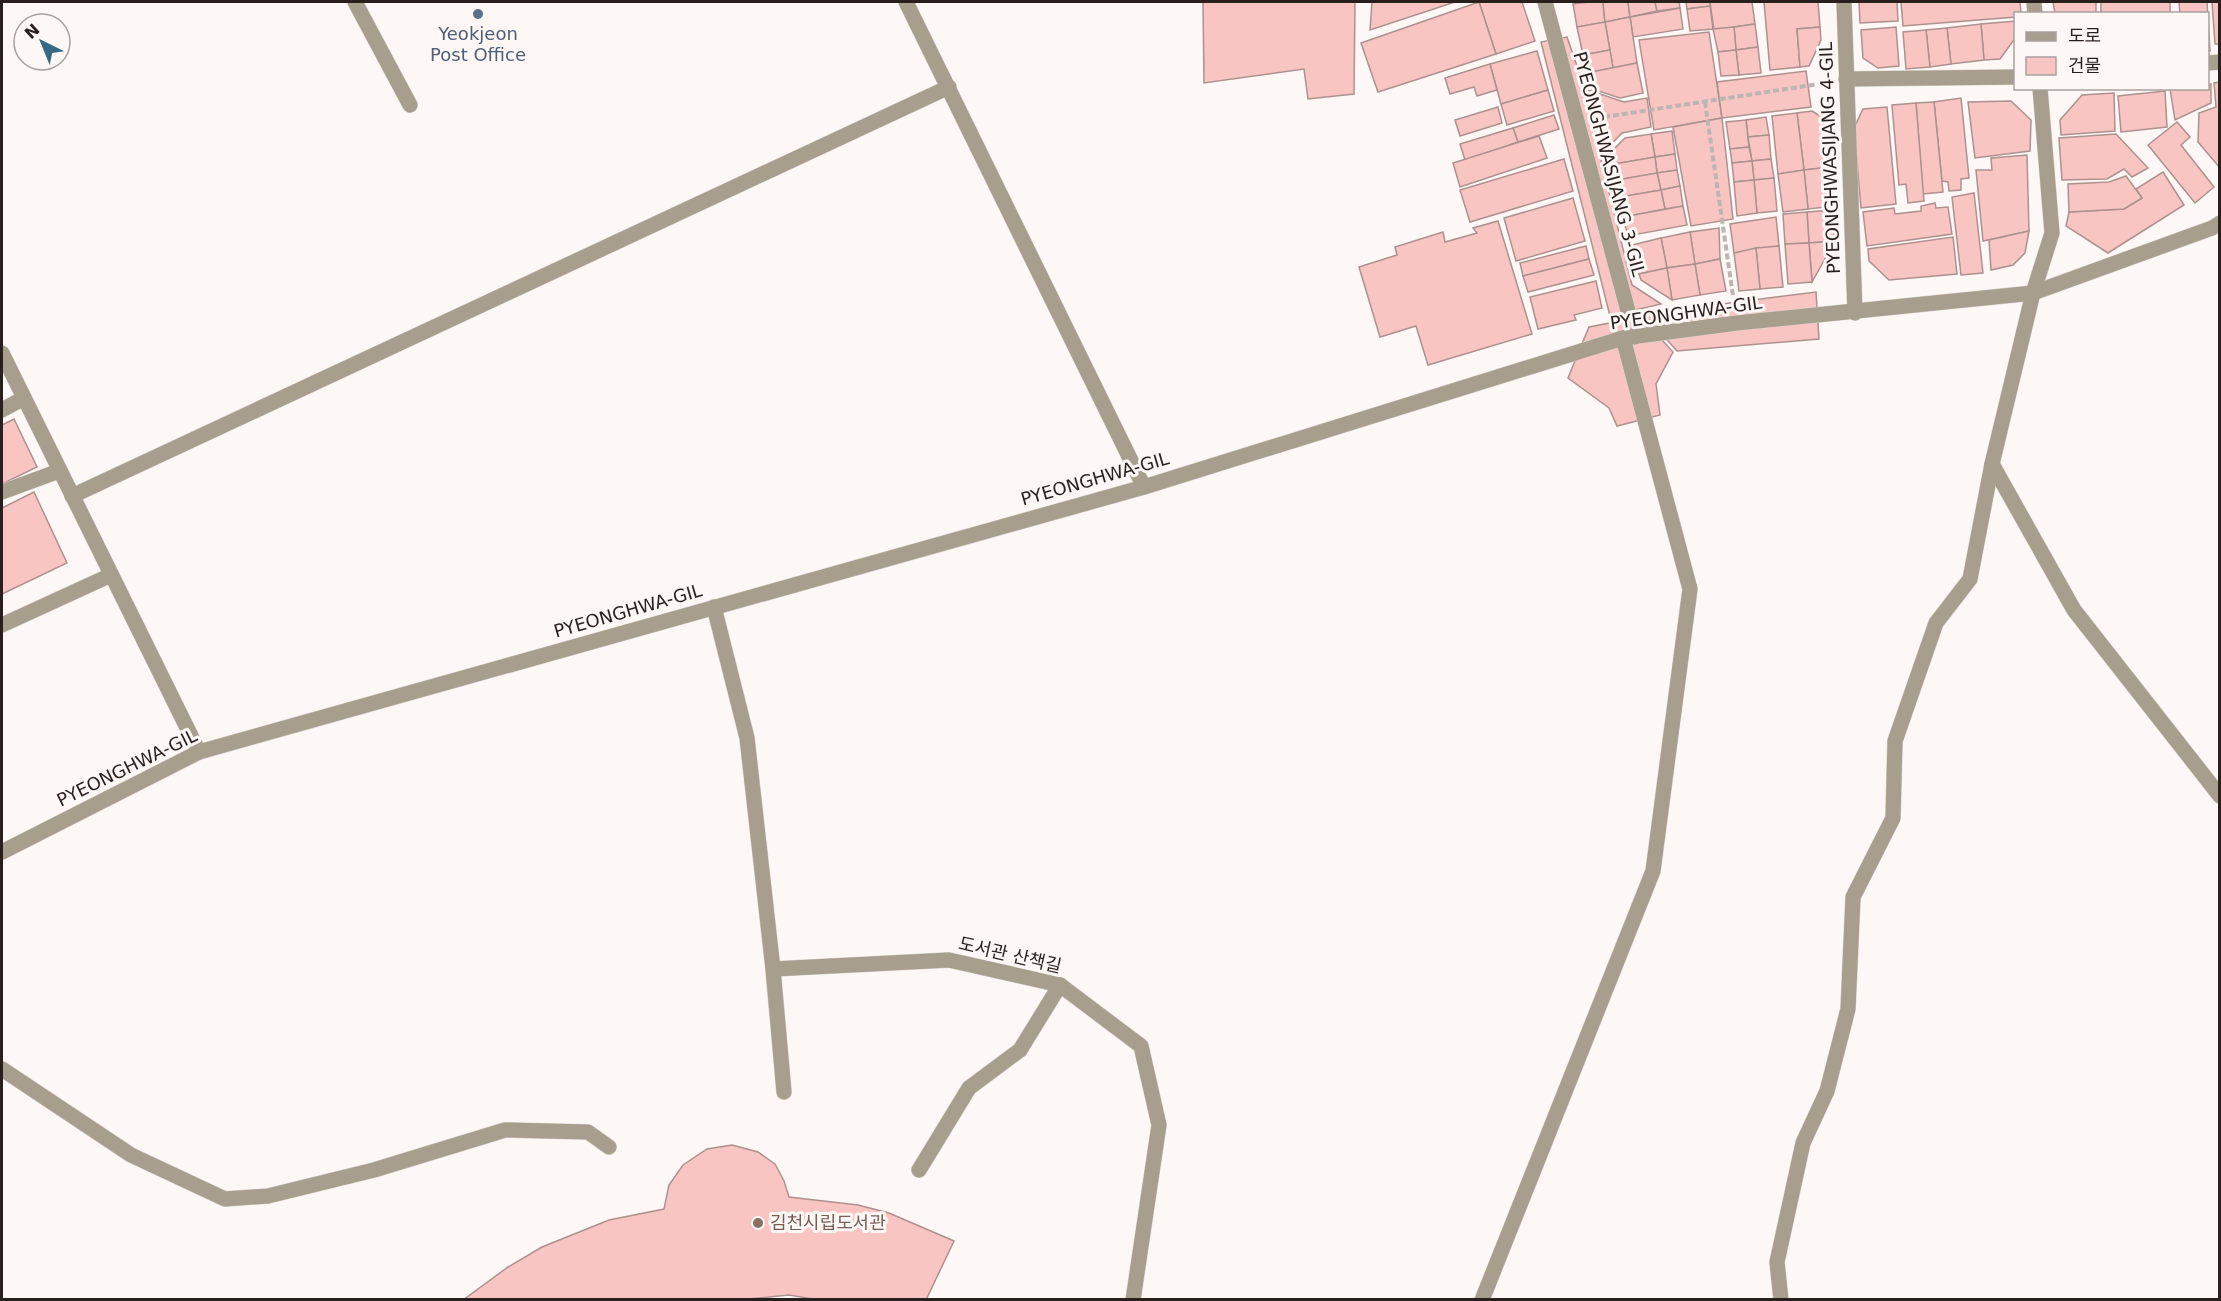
<svg xmlns="http://www.w3.org/2000/svg" width="2221" height="1301" viewBox="0 0 2221 1301" font-family="'DejaVu Sans','Noto Sans KR',sans-serif">
  <rect width="100%" height="100%" fill="#fdf7f5"/>
  <g fill="#f9c5c2" stroke="#ad918f" stroke-width="1.5">
    <path d="M1203 2H1355L1354 94 1308 99 1304 69 1204 83Z"/>
    <path d="M1372 2H1455L1370 30Z"/>
    <path d="M1479 2H1522L1535 41 1496 54Z"/>
    <path d="M1479 2 1496 54 1378 92 1361 43Z"/>
    <path d="M1589 2H1603L1605 22 1577 27 1573 4Z"/>
    <path d="M1603 2H1628L1630 17 1605 22Z"/>
    <path d="M1628 2H1655L1657 11 1630 17Z"/>
    <path d="M1655 2H1679L1680 8 1657 11Z"/>
    <path d="M1686 2H1710V6L1687 9Z"/>
    <path d="M1710 2H1752L1755 24 1714 30Z"/>
    <path d="M1764 2H1818L1820 27 1797 29 1800 67 1770 70Z"/>
    <path d="M1859 2H1897L1898 21 1860 23Z"/>
    <path d="M1901 2H2020L2021 14H2016V17L1903 26Z"/>
    <path d="M2053 2H2096V14H2055Z"/>
    <rect x="2101" y="2" width="69" height="12"/>
    <path d="M2179 2H2207L2210 51H2208V14H2180Z"/>
    <path d="M2212 2H2220V44H2215Z"/>
    <path d="M1710 6 1713 29 1690 31 1687 9Z"/>
    <path d="M1680 8 1683 29 1633 37 1630 17Z"/>
    <path d="M1630 17 1637 63 1613 68 1605 22Z"/>
    <path d="M2016 21V37L2000 59 1984 60 1981 24Z"/>
    <path d="M1605 22 1610 50 1583 55 1577 27Z"/>
    <path d="M1755 24 1758 47 1736 50 1734 27Z"/>
    <path d="M1981 24 1984 60 1951 64 1947 28Z"/>
    <path d="M1734 27 1736 50 1718 52 1713 29Z"/>
    <path d="M1820 27 1821 40 1809 66 1800 67 1797 29Z"/>
    <path d="M1896 27 1899 66 1878 68 1863 58 1861 30Z"/>
    <path d="M1947 28 1951 64 1930 67 1926 30Z"/>
    <path d="M1926 30 1930 67 1906 69 1903 32Z"/>
    <path d="M1709 32 1722 118 1654 130 1639 40Z"/>
    <path d="M1567 37 1585 89 1624 102 1647 98 1651 127 1622 133 1600 156 1632 285 1661 304 1610 316 1541 42Z"/>
    <path d="M1758 47 1761 73 1739 75 1736 50Z"/>
    <path d="M1610 50 1613 68 1586 73 1583 55Z"/>
    <path d="M1736 50 1739 75 1721 76 1718 52Z"/>
    <path d="M1537 51 1548 90 1501 104 1490 64Z"/>
    <path d="M1637 63 1643 93 1620 98 1589 88 1586 73Z"/>
    <path d="M1490 64 1497 90 1477 96 1474 87 1450 94 1445 78Z"/>
    <path d="M1806 71 1811 107 1722 118 1717 82Z"/>
    <path d="M2220 82V168L2198 142 2199 113 2216 107 2214 83Z"/>
    <path d="M2208 84H2211V103L2175 120 2170 89 2208 88Z"/>
    <path d="M1548 90 1554 111 1507 125 1501 104Z"/>
    <path d="M2165 91 2167 127 2121 132 2118 96Z"/>
    <path d="M2114 93 2115 131 2061 135 2060 120 2082 95Z"/>
    <path d="M1961 98 1969 178 1961 179V190L1949 191 1948 182 1942 181 1934 102Z"/>
    <path d="M2011 101 2031 120 2030 151 1975 158 1968 102Z"/>
    <path d="M1934 102 1943 192 1923 194 1916 103Z"/>
    <path d="M1916 103 1924 201 1908 203 1906 184 1899 185 1892 105Z"/>
    <path d="M1498 107 1502 123 1460 136 1455 120Z"/>
    <path d="M1887 107 1896 204 1861 208 1854 128 1863 109Z"/>
    <path d="M1812 111 1825 119 1830 167 1804 170 1797 113Z"/>
    <path d="M1797 113 1804 170 1778 174 1772 116Z"/>
    <path d="M1554 115 1559 129 1518 142 1513 128Z"/>
    <path d="M1766 117 1769 135 1748 137 1746 120Z"/>
    <path d="M1722 118 1733 219 1691 226 1673 127Z"/>
    <path d="M1746 120 1749 147 1730 149 1726 122Z"/>
    <path d="M2177 122 2190 137 2181 145 2214 187 2195 203 2148 145Z"/>
    <path d="M1513 128 1518 142 1465 160 1460 144Z"/>
    <path d="M1672 131 1675 154 1655 157 1651 134Z"/>
    <path d="M1651 134 1655 157 1614 164 1612 151 1625 138Z"/>
    <path d="M2116 134 2148 168 2132 177 2124 169 2107 179 2062 180 2059 138Z"/>
    <path d="M1769 135 1771 159 1752 161 1748 137Z"/>
    <path d="M1539 136 1547 158 1460 187 1453 163Z"/>
    <path d="M1749 147 1752 161 1732 163 1730 149Z"/>
    <path d="M1675 154 1677 170 1657 173 1655 157Z"/>
    <path d="M2027 155 2029 231 1983 241 1976 170H1992L1991 158Z"/>
    <path d="M1655 157 1657 173 1617 180 1614 164Z"/>
    <path d="M1564 159 1573 191 1470 222 1460 190Z"/>
    <path d="M1771 159 1774 178 1754 180 1752 161Z"/>
    <path d="M1752 161 1754 180 1734 182 1732 163Z"/>
    <path d="M1830 167 1835 206 1808 209 1804 170Z"/>
    <path d="M1677 170 1680 186 1661 190 1657 173Z"/>
    <path d="M1804 170 1808 209 1783 212 1778 174Z"/>
    <path d="M2163 172 2184 205 2108 253 2066 226 2069 212 2124 209 2142 198 2136 189Z"/>
    <path d="M1657 173 1661 190 1620 197 1617 180Z"/>
    <path d="M2126 176 2142 198 2124 209 2069 212 2068 184 2109 182Z"/>
    <path d="M1774 178 1777 211 1757 213 1754 180Z"/>
    <path d="M1754 180 1757 213 1737 216 1734 182Z"/>
    <path d="M1680 186 1683 206 1665 209 1661 190Z"/>
    <path d="M1661 190 1665 209 1623 217 1620 197Z"/>
    <path d="M1974 193 1983 273 1961 275 1952 197Z"/>
    <path d="M1573 198 1585 241 1516 261 1504 218Z"/>
    <path d="M1935 203 1936 208 1948 207 1952 234 1867 246 1863 212 1894 208 1895 214 1921 211V206Z"/>
    <path d="M1683 206 1687 225 1628 236 1623 217Z"/>
    <path d="M1832 210 1835 241 1809 243 1807 212Z"/>
    <path d="M1807 212 1809 243 1785 244 1783 214Z"/>
    <path d="M1776 217 1779 246 1734 253 1730 224Z"/>
    <path d="M1498 221 1532 334 1428 365 1416 326 1380 337 1359 267 1397 255 1395 247 1443 232 1445 242 1477 233 1473 228Z"/>
    <path d="M1719 228 1720 259 1695 264 1690 232Z"/>
    <path d="M2029 231 2025 253 2013 265 1991 270 1989 240Z"/>
    <path d="M1690 232 1695 264 1667 268 1661 238Z"/>
    <path d="M1953 237 1957 274 1889 280 1869 261 1868 249Z"/>
    <path d="M1661 238 1667 268 1639 274 1632 245Z"/>
    <path d="M1835 241 1812 282 1809 243Z"/>
    <path d="M1809 243 1812 282 1788 284 1785 244Z"/>
    <path d="M1586 246 1589 259 1523 276 1520 263Z"/>
    <path d="M1779 246 1783 287 1760 289 1756 248Z"/>
    <path d="M1756 248 1760 289 1739 291 1734 253Z"/>
    <path d="M1589 259 1594 275 1528 292 1523 276Z"/>
    <path d="M1720 259 1726 291 1700 295 1695 264Z"/>
    <path d="M1695 264 1700 295 1672 300 1667 268Z"/>
    <path d="M1667 268 1672 300 1641 280 1639 274Z"/>
    <path d="M1596 281 1602 308 1574 315 1576 320 1538 329 1530 297Z"/>
    <path d="M1816 292 1819 339 1677 351 1644 314Z"/>
    <path d="M1641 317 1673 352 1656 384 1660 415 1617 426 1609 408 1568 378 1589 327Z"/>
    <path d="M14 419 37 467 2 484V425Z"/>
    <path d="M34 492 67 563 2 594V508Z"/>
    <path d="M732 1145 758 1152 775 1164 784 1181 789 1197 858 1205 889 1213 954 1241 926 1300H819L789 1295 738 1300H463L508 1267 542 1247 609 1220 664 1209 669 1185 683 1165 707 1149Z"/>
  </g>
  <g fill="none" stroke-linecap="round" stroke-linejoin="round">
    <g stroke="#dbd4d2" stroke-width="16">
      <g id="minor">
        <path d="M355 2 410 105"/>
        <path d="M906 2 1144 487"/>
        <path d="M1545 2 1635 337"/>
        <path d="M1844 2 1855 313"/>
        <path d="M2034 2 2035 14"/>
        <path d="M2208 63 2220 62"/>
        <path d="M1846 79 2016 77"/>
        <path d="M2 353 199 752"/>
        <path d="M2 410 24 398"/>
        <path d="M1992 464 2074 610 2220 796"/>
        <path d="M2 492 59 471"/>
        <path d="M72 496 949 87"/>
        <path d="M714 607 747 738 773 969 784 1092"/>
        <path d="M2 625 111 575"/>
        <path d="M2 852 199 752 1144 487 1623 338 1737 323 2033 293 2212 228 2220 223"/>
        <path d="M773 969 949 960 1060 985 1141 1046 1159 1125 1133 1300"/>
        <path d="M2 1069 131 1155 225 1199 268 1196 374 1170 505 1130 588 1132 609 1147"/>
        <path d="M919 1170 969 1088 1020 1050 1060 985"/>
        <path d="M1482 1300 1653 871 1690 589 1623 338"/>
        <path d="M1781 1300 1777 1262 1803 1143 1827 1091 1848 1009 1853 897 1893 818 1895 741 1936 623 1970 579 1992 464 2033 293 2052 233 2040 88"/>
      </g>
    </g>
    <g stroke="#bcb5b2" stroke-width="4" stroke-dasharray="6 3" stroke-linecap="butt">
      <path d="M1705 102 1733 296"/>
      <path d="M1604 117 1819 84"/>
    </g>
    <use href="#minor" stroke="#a79e8d" stroke-width="15"/>
  </g>
  <circle fill="#5c6f8a" stroke="#fdf7f5" stroke-width="2" cx="478" cy="14" r="6"/>
  <circle fill="#8d6e63" stroke="#fdf7f5" stroke-width="2" cx="758" cy="1223" r="6"/>
  <g text-anchor="middle" stroke-width="6" stroke-linejoin="round" paint-order="stroke">
    <g font-size="18" fill="#4e5e75" stroke="#fdf7f5">
      <text x="478" y="40">Yeokjeon<tspan x="478" dy="21">Post Office</tspan></text>
    </g>
    <g font-size="18" fill="#291f1c" stroke="#fdf7f5">
      <text transform="translate(1830 158) rotate(-92)" y="6">PYEONGHWASIJANG 4-GIL</text>
      <text transform="translate(1609 164) rotate(75)" y="6">PYEONGHWASIJANG 3-GIL</text>
      <text transform="translate(1686 313) rotate(-8)" y="6">PYEONGHWA-GIL</text>
      <text transform="translate(1095 479) rotate(-16)" y="6">PYEONGHWA-GIL</text>
      <text transform="translate(628 611) rotate(-16)" y="6">PYEONGHWA-GIL</text>
      <text transform="translate(127 768) rotate(-26)" y="6">PYEONGHWA-GIL</text>
      <text transform="translate(1010 955) rotate(13)" y="6">도서관 산책길</text>
    </g>
    <g font-size="18" fill="#785e54" stroke="#fdf7f5" text-anchor="start">
      <text x="770" y="1229">김천시립도서관</text>
    </g>
  </g>
  <rect width="2221" height="1301" fill="none" stroke="#291f1c" stroke-width="6"/>
  <rect x="2014" y="12" width="195" height="78" fill="#fdf7f5" stroke="#a8a19e" stroke-width="1.5"/>
  <rect x="2026" y="32" width="30" height="9" fill="#a79e8d" stroke="#a8a19e" stroke-width="1.5"/>
  <text x="2068" y="42" font-size="18" fill="#291f1c">도로</text>
  <rect x="2026" y="57" width="30" height="18" fill="#f9c5c2" stroke="#a8a19e" stroke-width="1.5"/>
  <text x="2068" y="72" font-size="18" fill="#291f1c">건물</text>
  <g transform="translate(42 42) rotate(317)"><circle r="28" fill="#fdf7f5" stroke="#a8a19e" stroke-width="1.5"/>
  <path d="M0-4.5L10 22L0 15L-10 22Z" fill="#356a86"/>
  <text y="-9" font-size="16" font-weight="bold" text-anchor="middle" fill="#291f1c">N</text>
  </g>
</svg>
